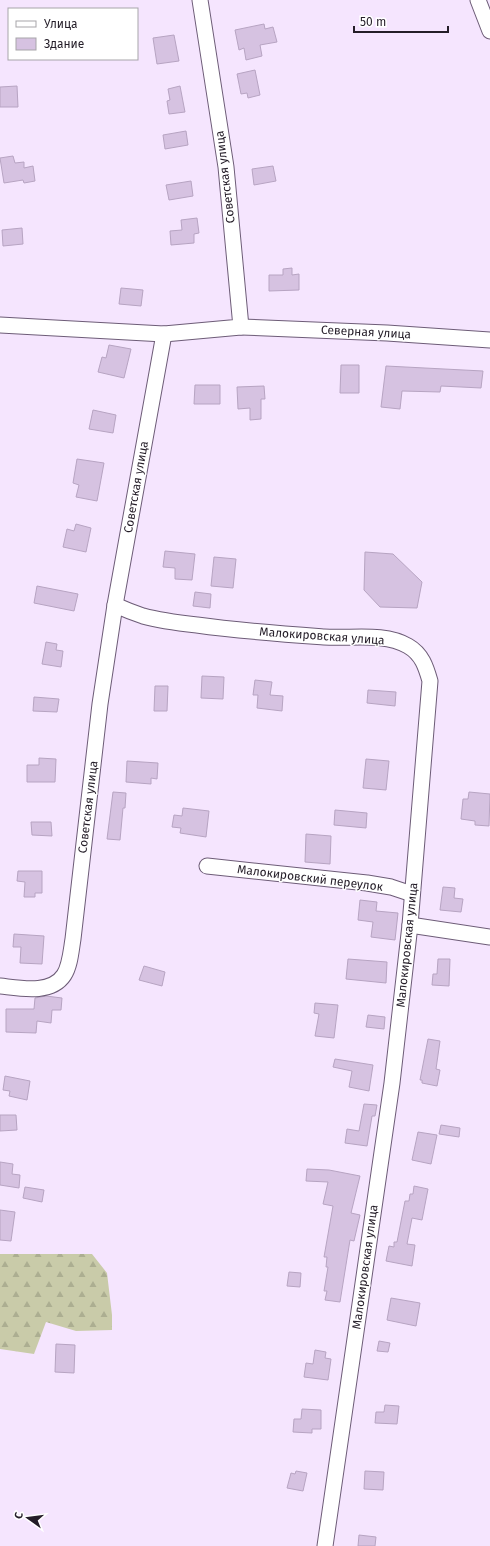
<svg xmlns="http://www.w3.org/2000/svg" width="490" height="1546" viewBox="0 0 490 1546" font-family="'Fira Sans',sans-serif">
  <defs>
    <pattern id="forest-firs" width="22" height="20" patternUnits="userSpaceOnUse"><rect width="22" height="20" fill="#c9cba9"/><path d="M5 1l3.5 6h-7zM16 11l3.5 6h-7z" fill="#acae91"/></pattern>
  </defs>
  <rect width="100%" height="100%" fill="#f5e5fe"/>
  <path fill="url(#forest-firs)" d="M0 1254H92L107 1273 112 1315V1330L76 1331 46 1322 34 1354 0 1349Z"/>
  <g fill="#d6c2e1" stroke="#b7a4c2">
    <path d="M264 24 265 29 273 27 277 42 260 45 262 56 246 60 244 48 239 50 235 30Z"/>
    <path d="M174 35 179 61 157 64 153 38Z"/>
    <path d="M255 70 260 95 248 98 247 93 241 94 237 74Z"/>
    <path d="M17 86 18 107H0V87Z"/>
    <path d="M180 86 185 112 169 114 167 101 170 100 168 89Z"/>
    <path d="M186 131 188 145 165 149 163 135Z"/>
    <path d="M13 156 15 163 24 162V168L33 166 35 181 24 183 23 180 4 183 0 158Z"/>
    <path d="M273 166 276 181 254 185 252 169Z"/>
    <path d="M191 181 193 196 169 200 166 185Z"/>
    <path d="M197 218 199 233 194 234V243L171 245 170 231 182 230 181 220Z"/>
    <path d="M22 228 23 244 3 246 2 230Z"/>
    <path d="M292 268V275L299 274V290L269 291V275H283V269Z"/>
    <path d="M121 288 143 290 141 306 119 304Z"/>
    <path d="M109 345 131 349 124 378 98 372 102 357 106 358Z"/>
    <path d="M341 365H359V393H340Z"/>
    <path d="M386 366 483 371 481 388 441 386 440 392 402 391 400 409 381 407Z"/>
    <path d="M195 385H220V404H194Z"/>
    <path d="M264 386 265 399H261V419L250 420V408L238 409 237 387Z"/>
    <path d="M93 410 116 415 113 433 89 429Z"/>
    <path d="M77 459 104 463 97 501 76 497 79 485 73 483Z"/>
    <path d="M76 524 91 528 86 552 63 547 67 529 74 531Z"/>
    <path d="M165 551 195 554 192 580 175 579V568L163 567Z"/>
    <path d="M365 552 393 554 422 582 417 608 380 607 364 590Z"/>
    <path d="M214 557 236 559 233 588 211 586Z"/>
    <path d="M37 586 78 594 74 611 34 603Z"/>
    <path d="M195 592 211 594 210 608 193 606Z"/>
    <path d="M46 642 57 644 56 650 63 651 61 667 42 664Z"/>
    <path d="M202 676 224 677 223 699 201 698Z"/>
    <path d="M255 680 272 682 270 695 283 696 282 711 257 708 258 695H253Z"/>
    <path d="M155 686H168L167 711H154Z"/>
    <path d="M368 690 396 692 395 706 367 703Z"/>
    <path d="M34 697 59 699 57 712 33 711Z"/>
    <path d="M39 758 56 759 55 782H27V765H39Z"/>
    <path d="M366 759 389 761 386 790 363 788Z"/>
    <path d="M127 761 158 763 157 779 151 778V784L126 782Z"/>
    <path d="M113 792 126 793 125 808H123L120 840 107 839Z"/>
    <path d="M469 792 490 794 489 826 475 825V821L461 819 463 799H468Z"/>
    <path d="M183 808 209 811 206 837 180 833 181 828 172 827 174 815 182 816Z"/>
    <path d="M335 810 367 813 366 828 334 825Z"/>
    <path d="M31 822H51L52 836 32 835Z"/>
    <path d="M306 834 331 836 330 864 305 862Z"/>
    <path d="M18 871H42V893H35V897H24L25 882 17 881Z"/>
    <path d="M443 887 455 888 454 898 463 899 461 912 440 910Z"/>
    <path d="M360 900 377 902 376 911 398 913 395 940 371 937 373 922 358 920Z"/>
    <path d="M14 934 44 936 42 964 20 963 21 947H13Z"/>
    <path d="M348 959 387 962 386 983 346 979Z"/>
    <path d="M438 959H450L449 986 432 985 433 974H437Z"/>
    <path d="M144 966 165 972 162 986 139 980Z"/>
    <path d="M46 996 62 998 61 1010H52L51 1023 37 1021 36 1033 6 1032V1009H34L35 998Z"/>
    <path d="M315 1003 338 1005 334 1038 315 1036 319 1014 314 1013Z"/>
    <path d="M368 1015 385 1017 384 1029 366 1027Z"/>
    <path d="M428 1039 440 1041 436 1069 440 1070 437 1086 422 1083V1080H420Z"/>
    <path d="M335 1059 373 1065 369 1091 349 1087 352 1071 333 1067Z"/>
    <path d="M5 1076 30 1081 27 1100 9 1096 10 1091 3 1090Z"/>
    <path d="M364 1104 377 1105 375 1116H372L367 1146 345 1143 347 1129 359 1131Z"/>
    <path d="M0 1115H16L17 1130 0 1131Z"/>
    <path d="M441 1125 460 1128 459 1137 439 1134Z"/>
    <path d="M418 1132 437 1135 431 1164 412 1160Z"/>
    <path d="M0 1162 13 1164 12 1174 20 1175 19 1188 0 1185Z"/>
    <path d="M307 1169 329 1170 360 1176 351 1213 360 1215 354 1241 350 1240 340 1302 325 1300 327 1291H324L328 1267H326L327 1257H324L333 1206 323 1204 328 1182 306 1181Z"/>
    <path d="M414 1186 428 1189 422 1220 412 1218 407 1244 415 1245 412 1266 386 1261 389 1246 394 1247V1242H397L405 1201H409L410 1194H413Z"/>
    <path d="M25 1187 44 1190 42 1202 23 1198Z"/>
    <path d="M0 1210 15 1212 11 1241 0 1240Z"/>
    <path d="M289 1272 301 1273 300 1287 287 1286Z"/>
    <path d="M391 1298 420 1303 416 1326 387 1320Z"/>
    <path d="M379 1341 390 1343 388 1352 377 1351Z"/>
    <path d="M56 1344 75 1345 74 1373 55 1372Z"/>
    <path d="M315 1350 326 1352 325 1358 331 1359 328 1380 304 1377 306 1363 313 1364Z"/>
    <path d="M385 1405 399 1406 397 1424 375 1423 376 1412H384Z"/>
    <path d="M302 1409 321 1410V1429H312V1433L293 1432 294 1419H301Z"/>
    <path d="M296 1471 307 1473 303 1491 287 1488 291 1473 295 1474Z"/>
    <path d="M365 1471 384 1472 383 1490 364 1489Z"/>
    <path d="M359 1535 376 1537 375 1546H358Z"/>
  </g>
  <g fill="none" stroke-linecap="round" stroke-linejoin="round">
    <g stroke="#6d5c77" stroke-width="17">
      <g id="minor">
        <path d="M478 0 490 31"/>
        <path d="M0 325 164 334"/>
        <path d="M241 327 387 333 490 340"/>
        <path d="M115 605C124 609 134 613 143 616 161 621 179 623 197 625 239 631 282 634 324 637 351 639 384 632 408 646 422 654 426 667 430 681L410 925 392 1083 325 1546"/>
        <path d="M207 866 367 883 391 887 412 894"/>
        <path d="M410 925 490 937"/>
        <path d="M0 986C19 988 51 995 64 975 70 966 71 951 73 939L100 704 115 605 164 334 241 327 226 167 200 0"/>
      </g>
    </g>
    <use href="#minor" stroke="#fff" stroke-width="15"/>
  </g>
  <g text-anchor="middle" stroke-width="3" stroke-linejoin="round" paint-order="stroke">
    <g font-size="12" fill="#241d28" stroke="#fff">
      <text transform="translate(225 177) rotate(-97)" y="4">Советская улица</text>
      <text transform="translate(366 332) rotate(3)" y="4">Северная улица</text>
      <text transform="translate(136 487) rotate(-80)" y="4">Советская улица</text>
      <text transform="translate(322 636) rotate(4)" y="4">Малокировская улица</text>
      <text transform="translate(88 807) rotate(-83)" y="4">Советская улица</text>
      <text transform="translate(310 878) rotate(7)" y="4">Малокировский переулок</text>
      <text transform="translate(407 945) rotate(-84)" y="4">Малокировская улица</text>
      <text transform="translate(365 1267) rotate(-82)" y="4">Малокировская улица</text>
    </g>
  </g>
  <rect x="8" y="8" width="130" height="52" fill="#ffffff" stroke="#a7a5a9"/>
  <rect x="16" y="21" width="20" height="6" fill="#ffffff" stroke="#a7a5a9"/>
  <text x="44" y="28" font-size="12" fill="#241d28">Улица</text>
  <rect x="16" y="38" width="20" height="12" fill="#d6c2e1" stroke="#a7a5a9"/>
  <text x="44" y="48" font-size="12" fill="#241d28">Здание</text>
  <g transform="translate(28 1518) rotate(284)" stroke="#ffffff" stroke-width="3" paint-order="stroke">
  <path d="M0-3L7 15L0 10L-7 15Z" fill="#241d28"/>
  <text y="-6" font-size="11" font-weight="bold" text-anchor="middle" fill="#241d28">С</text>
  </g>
  <path d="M354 26v6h94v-6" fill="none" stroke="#241d28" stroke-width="2"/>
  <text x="360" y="26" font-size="12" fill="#241d28" stroke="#ffffff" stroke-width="3" paint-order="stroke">50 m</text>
</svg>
